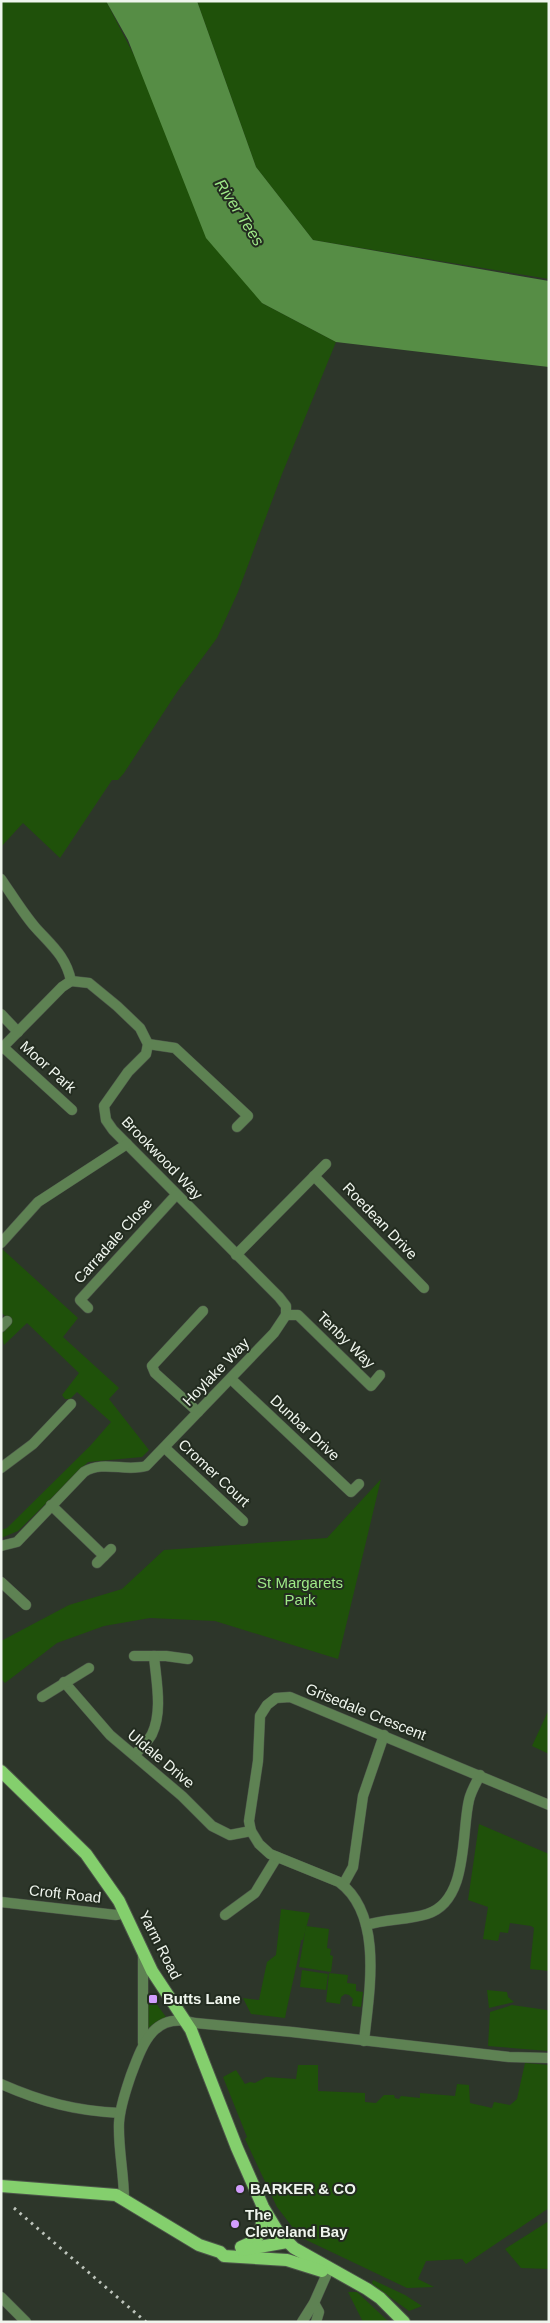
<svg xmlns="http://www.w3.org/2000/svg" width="550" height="2323" viewBox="0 0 550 2323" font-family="Arial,sans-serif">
  <rect width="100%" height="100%" fill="#2d362a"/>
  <g fill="#1f510a">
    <path d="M1 1H106L262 303 336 342 282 474 238 592 217 638 177 692 124 773 118 780H112L60 858 23 823 1 847Z"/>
    <path d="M197 1H549V279L313 240 256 167Z"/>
    <path d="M1 1248 78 1318 63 1337 119 1388 109 1399 149 1450 142 1457 88 1462 18 1531 1 1538V1530L7 1528 90 1446 111 1422 77 1392 70 1399H65L62 1395 79 1373 27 1323 4 1345 1 1334 11 1322 1 1312Z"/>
    <path d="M381 1479 338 1659 215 1621 150 1618 104 1626 57 1643 5 1683 1 1679V1641L69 1605 122 1589 164 1550 327 1538Z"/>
    <path d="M549 1709V1754L532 1746Z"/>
    <path d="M479 1824 549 1854V1971L530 1969 534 1928 531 1926 510 1923 508 1933 500 1932 498 1941 483 1939 488 1907 468 1900Z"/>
    <path d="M281 1909 310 1913 303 1940H301C297 1967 290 1992 285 2018L251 2014 243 1998 259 2000 267 1962 276 1955Z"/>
    <path d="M306 1926 329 1929 327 1948 331 1949 330 1955 333 1956 331 1972 299 1967Z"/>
    <path d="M302 1970 328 1974 326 1990 300 1987Z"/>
    <path d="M329 1973 348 1975 347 1983 356 1984V1991L363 1992 361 2007 352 2006 353 1999 349 1995 345 1994 341 1997 340 2004 326 2002Z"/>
    <path d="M487 1990 507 1992 508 1997 514 2002 489 2008Z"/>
    <path d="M147 1991 166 2017 147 2030Z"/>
    <path d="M512 2005 547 2010 549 2013V2051L488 2046 490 2012Z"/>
    <path d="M525 2063 549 2065V2208L466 2264 462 2259 426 2261 418 2279 434 2287 407 2288 300 2237 277 2207 245 2139 247 2137 223 2077 236 2070 245 2084 250 2082 255 2083 266 2077 296 2079 298 2065H318V2091L365 2093V2102L376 2103 384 2095H394L395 2098 399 2099 401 2096 420 2098V2093L455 2096 457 2084 469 2085 470 2103 492 2108 494 2102 510 2105 517 2099Z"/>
    <path d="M549 2221V2269L521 2268 505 2249Z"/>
    <path d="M373 2280 405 2295 422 2306 409 2311 372 2284Z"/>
    <path d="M348 2292H357L389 2322H363Z"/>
  </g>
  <path fill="#568d45" d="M106 1H197L256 167 313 240 549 281V367L336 342 262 303 206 238 128 40Z"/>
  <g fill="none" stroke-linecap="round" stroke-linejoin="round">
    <g stroke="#4c5549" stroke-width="11">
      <g id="street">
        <path d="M1 879C12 895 23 913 35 927 51 945 66 956 71 981"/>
        <path d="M71 981 89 983 117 1006 140 1028 148 1044 146 1054 128 1072 104 1106 106 1120 113 1130 279 1297 286 1306V1315"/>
        <path d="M1 1014 18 1032"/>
        <path d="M148 1044 175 1048 248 1116 237 1127"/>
        <path d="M3 1047 72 1110"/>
        <path d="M1 1049 62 987 71 981"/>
        <path d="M314 1176 424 1288"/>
        <path d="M1 1243 38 1202 127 1144"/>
        <path d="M236 1255 326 1164"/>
        <path d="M88 1308 80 1300 176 1195"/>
        <path d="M286 1315H298L371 1386 380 1375"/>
        <path d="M1 1327 7 1321"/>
        <path d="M231 1379 351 1492 359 1484"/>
        <path d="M198 1412 155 1373 152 1366 203 1311"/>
        <path d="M165 1448 243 1521"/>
        <path d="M1 1468 33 1444 71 1404"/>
        <path d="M51 1505 104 1556"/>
        <path d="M1 1546 17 1542 84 1472C103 1460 125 1472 146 1466L274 1333 286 1315"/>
        <path d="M97 1563 111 1549"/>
        <path d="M1 1582 26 1605"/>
        <path d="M134 1656H166L188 1659"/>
        <path d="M64 1682 110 1735 182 1796 212 1826 230 1835 251 1831"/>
        <path d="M42 1697 89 1668"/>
        <path d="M135 1755C140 1748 148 1742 152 1734 163 1711 156 1680 154 1656"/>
        <path d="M343 1885 353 1867 363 1796 384 1735"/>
        <path d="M1 1902 116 1915 125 1913"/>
        <path d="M225 1915 255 1893 277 1857"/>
        <path d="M366 1925C386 1919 408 1920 427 1914 469 1901 461 1833 469 1800 471 1791 476 1783 480 1775"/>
        <path d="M364 2041C369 1993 384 1915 339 1882L270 1854 259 1844 251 1831 249 1821 258 1761 260 1716 267 1705 276 1698 290 1697 549 1805"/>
        <path d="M143 2043V1955"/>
        <path d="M1 2084C42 2102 76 2111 120 2113"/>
        <path d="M124 2199C124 2174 118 2148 119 2123 120 2106 126 2090 131 2075 143 2043 154 2011 195 2023L292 2032 509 2057 549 2058"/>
        <path d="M1 2297 26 2322"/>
        <path d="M314 2303 319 2312 316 2322"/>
        <path d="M302 2322 314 2303 329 2269"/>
      </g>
    </g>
    <g stroke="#4c5549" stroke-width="14">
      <g id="primary">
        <path d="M1 1771 86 1854 119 1901 152 1971 191 2030 237 2148 263 2207 278 2232 294 2248 367 2289 380 2298 404 2322"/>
        <path d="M1 2186 116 2195 199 2245 220 2252 224 2256 287 2260 322 2271"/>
        <path d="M241 2247 252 2242 261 2233 263 2208"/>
        <path d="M242 2250 287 2242"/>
      </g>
    </g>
    <use href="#street" stroke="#5e8253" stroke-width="10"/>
    <use href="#primary" stroke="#84cf6d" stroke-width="12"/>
    <path stroke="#bec5bc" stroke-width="3" stroke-dasharray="2.5 5" stroke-linecap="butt" d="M14 2208 146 2322"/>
  </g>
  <g fill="#d29dfd" stroke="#232c20" stroke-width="2">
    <rect x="148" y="1994" width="10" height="10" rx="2.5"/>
    <circle cx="240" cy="2189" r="5"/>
    <circle cx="235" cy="2224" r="5"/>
  </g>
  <g text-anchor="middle" stroke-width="4" stroke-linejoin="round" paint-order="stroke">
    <g font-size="15" fill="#eff5ed" stroke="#232c20">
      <text transform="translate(48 1067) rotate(42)" y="5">Moor Park</text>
      <text transform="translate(162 1158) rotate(46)" y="5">Brookwood Way</text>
      <text transform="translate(380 1221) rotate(46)" y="5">Roedean Drive</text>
      <text transform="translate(113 1241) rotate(-48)" y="5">Carradale Close</text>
      <text transform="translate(346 1340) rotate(44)" y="5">Tenby Way</text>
      <text transform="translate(216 1372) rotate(-46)" y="5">Hoylake Way</text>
      <text transform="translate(305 1428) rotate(43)" y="5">Dunbar Drive</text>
      <text transform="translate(214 1473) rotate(43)" y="5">Cromer Court</text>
      <text transform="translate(366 1712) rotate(22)" y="5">Grisedale Crescent</text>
      <text transform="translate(161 1759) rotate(40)" y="5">Uldale Drive</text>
      <text transform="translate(65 1894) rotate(6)" y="5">Croft Road</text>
      <text transform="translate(160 1945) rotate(63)" y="5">Yarm Road</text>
    </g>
    <g font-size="15" fill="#9fea88" stroke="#232c20">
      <text x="300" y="1588">St Margarets<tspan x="300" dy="17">Park</tspan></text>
    </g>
    <g font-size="15" font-weight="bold" fill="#eff5ed" stroke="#232c20" text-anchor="start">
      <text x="163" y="2004">Butts Lane</text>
      <text x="250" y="2194">BARKER &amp; CO</text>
      <text x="245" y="2220">The<tspan x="245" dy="17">Cleveland Bay</tspan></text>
    </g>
    <g font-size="16" font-style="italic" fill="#9ee887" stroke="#232c20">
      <text transform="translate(240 212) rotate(57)" y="6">River Tees</text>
    </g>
  </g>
  <rect width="550" height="2323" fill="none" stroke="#eff5ed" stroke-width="5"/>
</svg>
